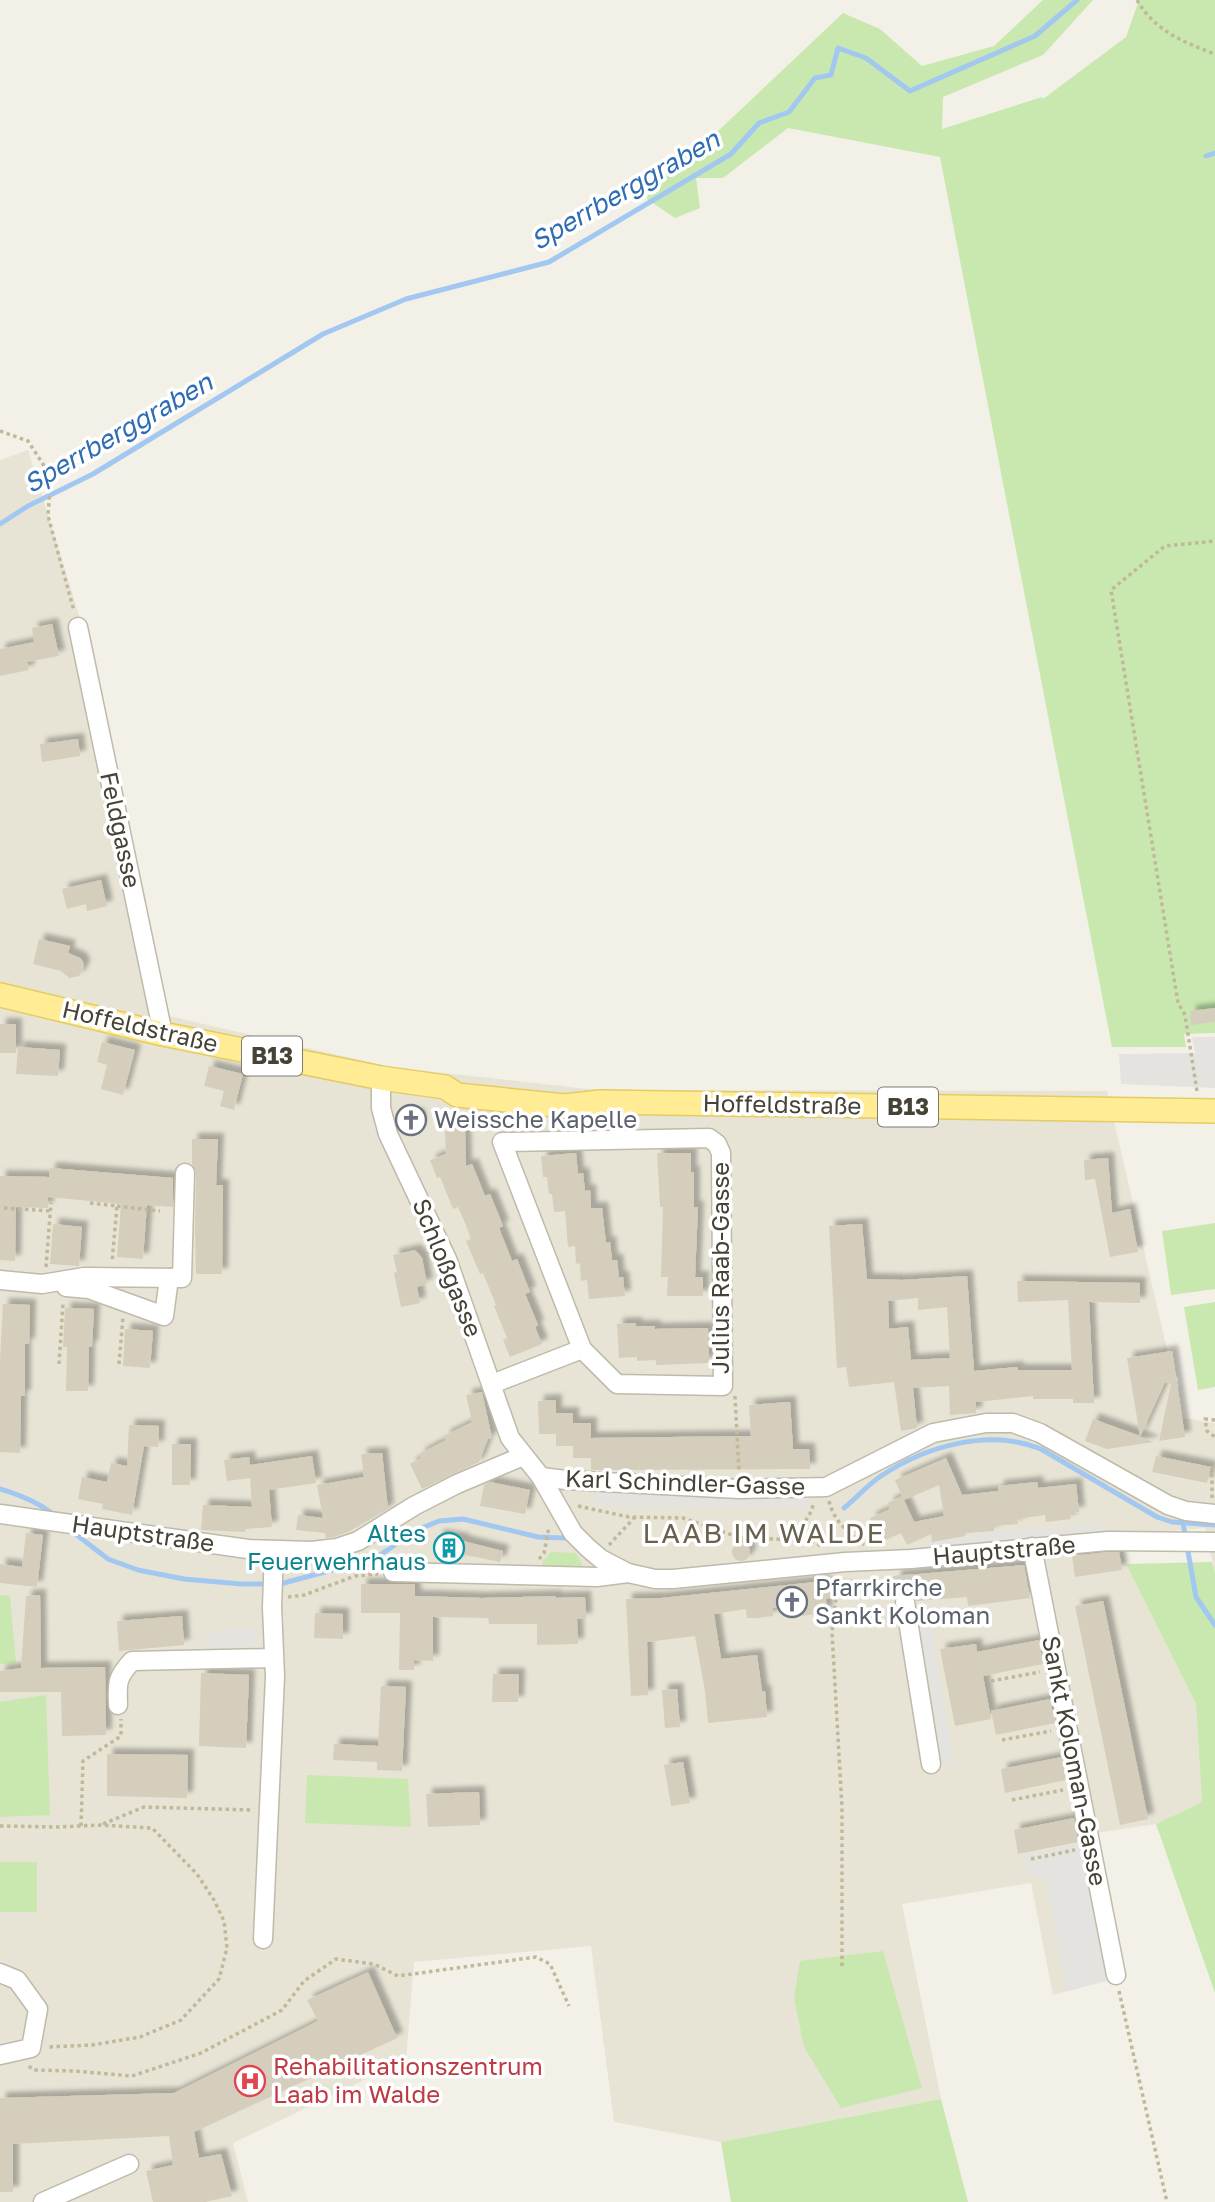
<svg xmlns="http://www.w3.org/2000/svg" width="1215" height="2202" viewBox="0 0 1215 2202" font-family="'Golos Text',sans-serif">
  <defs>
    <filter id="shadow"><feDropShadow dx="6" dy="-6" stdDeviation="2" flood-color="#0004"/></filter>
  </defs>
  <rect width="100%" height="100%" fill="#f3f1e7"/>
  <path fill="#e7e4d5" d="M28 450 91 654 160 1014 390 1067 597 1090 1107 1091 1183 1418 1215 1423V1573L1205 1528 1091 1537 1123 1548 1126 1564 1196 1704 1202 1802 1156 1824 1082 1835 1110 1980 1053 1995 1031 1883 902 1904 941 2099 721 2142 614 2122 591 1946 414 1962 406 2060 233 2143 248 2202H0V460Z"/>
  <g fill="#c8e8af">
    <path d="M1043 0H1093L1043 55 943 97 942 129 1042 97 1043 99 1126 37 1139 0H1215V1033L1184 1034 1186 1047H1112L940 157 788 128 723 178H696L700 208 675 218 647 199 655 165 716 133 843 13 880 29 922 66 994 46Z"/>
    <path d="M1215 1223V1289L1171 1295 1162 1231Z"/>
    <path d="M1215 1302V1387L1198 1390 1184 1307Z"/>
    <path d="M551 1552 576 1553 585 1570 542 1567 543 1561Z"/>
    <path d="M1212 1562 1215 1573V1993L1156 1824 1202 1802 1196 1704 1126 1564Z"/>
    <path d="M0 1595 10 1596 16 1663 0 1664Z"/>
    <path d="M46 1695 50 1815 0 1817V1702Z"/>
    <path d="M307 1775 408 1779 411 1827 305 1823Z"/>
    <rect x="0" y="1862" width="37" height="50"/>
    <path d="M883 1951 922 2088 841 2108 804 2047 794 1998 800 1961Z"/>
    <path d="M941 2099 968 2202H731L721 2142Z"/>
  </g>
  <g fill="#e4e3df">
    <path d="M1192 1037H1215V1088L1121 1084 1119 1054 1195 1053Z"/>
    <path d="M596 1490 668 1495 808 1493 807 1507H638L597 1505Z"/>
    <path d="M1104 1525 1105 1536 926 1551V1543L967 1537 968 1534Z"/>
    <path d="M928 1608 954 1762 927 1766 901 1609Z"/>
    <path d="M265 1628 250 1647 202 1649 213 1631Z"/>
    <path d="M1082 1844 1110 1980 1067 1991 1044 1876 1027 1875 1023 1855Z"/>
  </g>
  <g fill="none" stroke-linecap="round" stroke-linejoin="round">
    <g stroke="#a2c8f1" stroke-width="5">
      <path d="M1206 156 1215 153"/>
      <path d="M0 524 28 506 93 474 323 334 406 299 549 262 731 154 759 123 789 112 815 78 831 75 838 48 866 58 910 91 1035 36 1077 0"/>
      <path d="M0 1489C20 1495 38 1502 54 1515"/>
      <path d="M844 1508C857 1498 867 1485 881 1476 926 1446 989 1428 1041 1449L1157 1517 1172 1522 1215 1525"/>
      <path d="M1183 1523 1196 1597 1215 1625"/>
      <path d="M69 1529 108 1559 138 1570 184 1579 241 1584H280L351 1565 380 1555 417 1530 439 1521 463 1519 538 1537 565 1538"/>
    </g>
  </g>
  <g fill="#d5cebc" fill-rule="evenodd" filter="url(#shadow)">
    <path d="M52 624 59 656 27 662 29 670 0 676V649L34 642 32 628Z"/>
    <path d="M78 739 80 756 42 762 40 744Z"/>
    <path d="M101 880 107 906 87 911 86 904 67 909 62 889Z"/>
    <path d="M39 939 70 946 68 953 80 958 83 962 84 967 79 976 69 978 61 971 33 964Z"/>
    <path d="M1215 1008V1022L1191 1025 1190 1011Z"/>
    <rect x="0" y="1024" width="16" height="29"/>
    <path d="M102 1042 135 1050 123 1095 101 1089 107 1065 97 1062Z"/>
    <path d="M18 1047 60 1050 58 1076 16 1074Z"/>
    <path d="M209 1066 243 1074 234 1110 220 1106 224 1091 204 1086Z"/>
    <path d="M419 1114 420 1128 404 1130 403 1116Z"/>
    <path d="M465 1129 466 1166 472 1164 485 1196 490 1194 503 1226 499 1228 512 1261 517 1259 530 1292 525 1294 538 1325 535 1327 542 1344 510 1357 503 1340 507 1338 494 1306 496 1305 483 1273 480 1274 466 1241 471 1239 465 1223 458 1207 453 1209 440 1177 437 1178 430 1160 446 1154 445 1131Z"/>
    <path d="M192 1139H218L216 1185H223L222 1274H196L195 1231 196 1173 192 1164Z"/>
    <path d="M576 1153 578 1174 583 1173 585 1191 590 1190 591 1208H602L606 1243 610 1242 612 1260H617L619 1277H623L625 1296 589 1299 587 1280 581 1281 580 1263 576 1264 575 1246 568 1247 565 1211 554 1212 552 1194H549L547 1177H543L541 1156Z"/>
    <path d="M657 1153H691V1172H694V1207H698L695 1277H703V1296H667L668 1277H661L663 1207H660Z"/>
    <path d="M1108 1158 1112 1213 1130 1209 1138 1252 1110 1257 1095 1179 1085 1180 1084 1160Z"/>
    <path d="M50 1168 173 1178V1207L147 1205 143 1259 117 1257 121 1204 48 1197V1208L16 1207 15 1261 0 1260V1176L49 1177Z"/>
    <path d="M53 1224 82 1227 79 1266 50 1264Z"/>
    <path d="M862 1224 867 1279 902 1280 967 1276 974 1371 1017 1367 1018 1370H1072L1068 1300 1018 1302 1017 1281 1140 1283V1303L1089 1302 1094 1403H1073V1399H1033V1396L976 1402V1413L950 1415 949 1386 913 1388 917 1428 901 1431 894 1382 849 1387 846 1367 837 1368 829 1226ZM918 1298V1310L947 1307 950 1358 911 1360 908 1327 889 1329 888 1301Z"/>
    <path d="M415 1250 422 1258 427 1284 417 1287 420 1303 401 1307 394 1273 397 1272 393 1255Z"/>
    <path d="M3 1304 30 1305 29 1344H25V1396H21L20 1453 0 1452V1361Z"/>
    <path d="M65 1308 94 1309 92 1347H89L88 1391H66L67 1347H63Z"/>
    <path d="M636 1323V1326H655V1329L708 1328 709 1363 656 1365V1360L637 1361V1357L619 1358 617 1324Z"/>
    <path d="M125 1329 153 1331 150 1368 123 1366Z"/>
    <path d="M1172 1351 1185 1437 1159 1441 1171 1384 1165 1382 1140 1437 1154 1442 1107 1449 1085 1441 1093 1419 1140 1436 1127 1358Z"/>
    <path d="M482 1392 492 1438 488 1439 479 1462 422 1489 410 1464 421 1458 419 1454 446 1440 444 1436 472 1422 466 1395Z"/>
    <path d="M556 1400V1413H573V1423H591V1438L751 1436 749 1405 790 1402 793 1449H809L810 1469 591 1470V1458H573V1446H556V1434H539L538 1401Z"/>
    <path d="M129 1425 159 1426 158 1447 144 1446 132 1515 102 1509 103 1504 78 1499 82 1477 107 1482 111 1463 127 1466Z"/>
    <path d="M172 1444H191L190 1485H172Z"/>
    <path d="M382 1453 388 1509 348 1532 334 1537 326 1538 325 1533 296 1530 298 1515 323 1518 317 1485 364 1477 361 1454Z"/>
    <path d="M312 1456 316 1483 269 1490 272 1527 245 1529V1532L201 1530 203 1505 252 1507 250 1478 227 1481 224 1460 249 1457 250 1465Z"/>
    <path d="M1156 1456 1211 1467 1207 1483 1152 1472Z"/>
    <path d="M946 1458 962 1495 998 1491V1486L1037 1482 1038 1488 1076 1484 1079 1512 1070 1513 1071 1519 1046 1522 1045 1515 1017 1519 1018 1524 994 1526V1531L965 1533V1536L932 1542 931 1534 907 1545 901 1533 881 1542 870 1518 890 1509 888 1503 902 1496 895 1480ZM939 1485 944 1516 914 1522 903 1498 904 1500Z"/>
    <path d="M490 1482 530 1490 525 1514 480 1506 484 1485Z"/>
    <path d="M26 1533 43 1535 37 1587 0 1583V1564L22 1567Z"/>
    <path d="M438 1535 463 1539V1541L503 1551 500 1562 461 1554 459 1561 435 1557Z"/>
    <circle cx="741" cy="1552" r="9"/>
    <path d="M1108 1552H1119L1122 1570 1075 1577 1072 1556Z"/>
    <path d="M1024 1565 1030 1598 968 1606 967 1597 916 1601 914 1595 908 1591H903L897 1595 895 1576Z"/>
    <path d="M825 1581 826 1586 859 1589V1592L826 1599 827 1612 802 1616 801 1606 773 1608V1616L758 1618H747L746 1609 714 1614 721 1659 757 1655 762 1691H765L767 1717 708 1723 705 1691 695 1636 647 1642 648 1695 631 1696 626 1599 661 1598Z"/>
    <path d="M361 1584H415V1596L482 1598 556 1596V1598L585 1597 586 1619H577L578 1644 537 1645V1624H489L488 1618 433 1617V1661L414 1660V1670H399L400 1613H361Z"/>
    <path d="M40 1595 41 1668 105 1667 106 1735 62 1736 61 1692H0V1671L21 1668 26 1596Z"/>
    <path d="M1103 1601 1148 1819 1120 1825 1075 1606Z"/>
    <path d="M315 1613 343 1614V1639L314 1638Z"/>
    <path d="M182 1616 184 1645 119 1651 117 1621Z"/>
    <path d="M1039 1640 1043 1664 983 1676 991 1719 955 1726 940 1649 976 1644 977 1652Z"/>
    <path d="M201 1673 249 1675 246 1748 199 1746Z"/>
    <path d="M493 1674H519L518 1702H492Z"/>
    <path d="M381 1686 406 1687 402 1771 377 1770V1762L333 1760 334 1744 378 1746Z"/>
    <path d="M677 1689 680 1727 665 1728 662 1690Z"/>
    <path d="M1050 1699 1055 1723 996 1735 991 1711Z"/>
    <path d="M107 1754 188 1755 187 1798 107 1796Z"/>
    <path d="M1062 1757 1066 1780 1005 1793 1001 1769Z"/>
    <path d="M683 1762 690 1803 671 1806 664 1765Z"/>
    <path d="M479 1792 480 1825 428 1827 426 1794Z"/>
    <path d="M1074 1818 1078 1842 1018 1854 1014 1830Z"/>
    <path d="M368 1972 397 2038 194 2132 199 2158 221 2154 232 2196 205 2202H153L146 2171 173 2165 169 2136 13 2144V2192H0V2098L174 2093 318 2021 307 2000Z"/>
  </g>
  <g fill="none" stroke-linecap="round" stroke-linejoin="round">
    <path stroke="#d0cec4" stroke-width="18" stroke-dasharray="18 9" stroke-linecap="butt" d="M902 1575 905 1602"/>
    <g stroke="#bfbaa9" stroke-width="21">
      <g id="minor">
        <path d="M78 627 163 1034"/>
        <path d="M381 1078V1108L388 1134 447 1259 510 1438 541 1477 573 1533 588 1548 601 1559 628 1573 655 1579H673L845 1562 911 1559 1108 1541 1215 1542"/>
        <path d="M0 1280 42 1284 84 1277 182 1278 185 1173"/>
        <path d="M66 1287 89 1289 164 1316 169 1278"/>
        <path d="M492 1384 582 1349 502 1142 709 1138 717 1144 721 1153 723 1386 617 1384 582 1349"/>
        <path d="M541 1477 566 1480 739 1489 826 1487 933 1433 986 1423H1013L1040 1433 1168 1505 1186 1511 1215 1514"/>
        <path d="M0 1514 248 1549 312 1551 337 1548 358 1541 414 1506 457 1484 523 1456"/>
        <path d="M1032 1547 1116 1975"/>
        <path d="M393 1572 597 1577 628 1573"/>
        <path d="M905 1602 931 1764"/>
        <path d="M118 1705C117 1683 117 1677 132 1661L273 1658"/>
        <path d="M263 1939 275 1676 272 1607 274 1551"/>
        <path d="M0 1973 17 1980 38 2009 31 2048 0 2055"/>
        <path d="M43 2202 129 2164"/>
      </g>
    </g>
    <g stroke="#e4cc64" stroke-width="26">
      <path id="major" d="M0 995 163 1034 381 1078 445 1087 457 1095 565 1106 600 1102 1215 1111"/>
    </g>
    <g stroke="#c1b89a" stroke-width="3.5" stroke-dasharray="3.5 3.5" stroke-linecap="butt">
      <path d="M1137 0C1155 31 1183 42 1215 54"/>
      <path d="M0 431 28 441 48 472 50 488 48 516 74 611"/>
      <path d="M1197 1091 1185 1015 1178 1003 1111 590 1165 546 1215 541"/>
      <path d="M90 1203 117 1206 112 1262"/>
      <path d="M117 1206 160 1211"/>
      <path d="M4 1208 51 1211"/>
      <path d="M46 1267 51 1203"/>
      <path d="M59 1364 63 1303"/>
      <path d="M119 1364 123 1317"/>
      <path d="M735 1396 739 1472"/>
      <path d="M1215 1420 1205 1419 1207 1431 1215 1437"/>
      <path d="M1212 1498V1469L1215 1465"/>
      <path d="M829 1501C834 1522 848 1532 864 1545"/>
      <path d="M578 1506 629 1517 683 1518 741 1538 810 1540 823 1547"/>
      <path d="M795 1539 812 1510 813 1504"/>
      <path d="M609 1545 635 1517"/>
      <path d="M539 1559 544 1553 549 1527"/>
      <path d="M835 1578 836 1598 832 1632 842 1808V1968"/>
      <path d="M288 1597 304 1595 355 1576 378 1574"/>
      <path d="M991 1681 1040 1672"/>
      <path d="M1002 1740 1051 1731"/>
      <path d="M1012 1800 1063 1790"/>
      <path d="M103 1824 144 1807 253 1810"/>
      <path d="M0 1826 57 1827 101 1825 152 1828 197 1874 214 1900 224 1921 227 1948 219 1979 181 2020 140 2037 92 2045 48 2047"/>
      <path d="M81 1826 83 1761 121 1736V1719"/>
      <path d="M1031 1859 1075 1850"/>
      <path d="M1119 1991 1167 2202"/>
      <path d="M29 2066 33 2070 74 2071 132 2076 201 2053 282 2010 304 1981 336 1959 374 1964 398 1976 536 1957 550 1964 569 2006"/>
    </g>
    <use href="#minor" stroke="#fff" stroke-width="18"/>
    <use href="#major" stroke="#ffec94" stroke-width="23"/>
  </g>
  <defs>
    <g id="church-ring" transform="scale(1.575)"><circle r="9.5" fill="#fff" stroke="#6b7280" stroke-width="1.5"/><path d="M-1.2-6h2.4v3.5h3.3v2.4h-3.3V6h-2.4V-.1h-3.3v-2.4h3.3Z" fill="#6b7280"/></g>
    <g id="building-ring" transform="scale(1.575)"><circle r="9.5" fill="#fff" stroke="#0f9aa8" stroke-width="1.5"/><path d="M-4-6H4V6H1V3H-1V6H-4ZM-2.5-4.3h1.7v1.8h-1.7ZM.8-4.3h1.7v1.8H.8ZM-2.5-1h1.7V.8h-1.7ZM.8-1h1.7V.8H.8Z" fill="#0f9aa8"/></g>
    <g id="hospital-ring" transform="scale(1.575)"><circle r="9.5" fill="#fff" stroke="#e0444e" stroke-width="1.5"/><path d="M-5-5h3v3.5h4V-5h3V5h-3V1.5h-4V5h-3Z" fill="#e0444e"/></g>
  </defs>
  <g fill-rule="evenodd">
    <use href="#church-ring" x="411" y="1120"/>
    <use href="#building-ring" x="449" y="1548"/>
    <use href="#church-ring" x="792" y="1602"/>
    <use href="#hospital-ring" x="250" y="2081"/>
  </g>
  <g text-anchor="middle" stroke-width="7" stroke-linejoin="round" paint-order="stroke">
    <g fill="#fff" stroke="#7e7b72" stroke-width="2">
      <rect x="242" y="1036.5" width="60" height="39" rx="5"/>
      <rect x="878" y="1087.5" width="60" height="39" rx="5"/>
    </g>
    <g font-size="23" font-weight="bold" fill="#464236">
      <text x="272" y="1064">B13</text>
      <text x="908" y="1115">B13</text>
    </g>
    <g font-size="24" fill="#464236" stroke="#fff">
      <text transform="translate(120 830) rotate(78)" y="8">Feldgasse</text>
      <text transform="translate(140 1027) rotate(13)" y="8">Hoffeldstraße</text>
      <text transform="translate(782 1105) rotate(1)" y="8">Hoffeldstraße</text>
      <text transform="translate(447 1268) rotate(68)" y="8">Schloßgasse</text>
      <text transform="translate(721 1268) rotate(-90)" y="8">Julius Raab-Gasse</text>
      <text transform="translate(685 1483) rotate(2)" y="8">Karl Schindler-Gasse</text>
      <text transform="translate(143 1534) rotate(8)" y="8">Hauptstraße</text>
      <text transform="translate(1004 1551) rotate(-5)" y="8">Hauptstraße</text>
      <text transform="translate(1074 1761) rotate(79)" y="8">Sankt Koloman-Gasse</text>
    </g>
    <g font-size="24" fill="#5b616d" stroke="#fff" text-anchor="start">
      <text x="434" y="1128">Weissche Kapelle</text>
      <text x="815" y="1596">Pfarrkirche<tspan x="815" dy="28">Sankt Koloman</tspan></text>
    </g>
    <g font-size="24" fill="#0d838f" stroke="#fff" text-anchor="end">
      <text x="426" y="1542">Altes<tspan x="426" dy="28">Feuerwehrhaus</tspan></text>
    </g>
    <g font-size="24" fill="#be3a42" stroke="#fff" text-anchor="start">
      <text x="273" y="2075">Rehabilitationszentrum<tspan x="273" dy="28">Laab im Walde</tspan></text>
    </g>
    <g font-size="26" font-style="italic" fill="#2e6cb3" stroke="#fff">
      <text transform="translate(625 190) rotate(-30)" y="9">Sperrberggraben</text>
      <text transform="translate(118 433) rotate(-30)" y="9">Sperrberggraben</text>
    </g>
    <g font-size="28" letter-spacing="2" fill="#69614d" stroke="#fff">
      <text x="764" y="1543">LAAB IM WALDE</text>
    </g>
  </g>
</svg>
